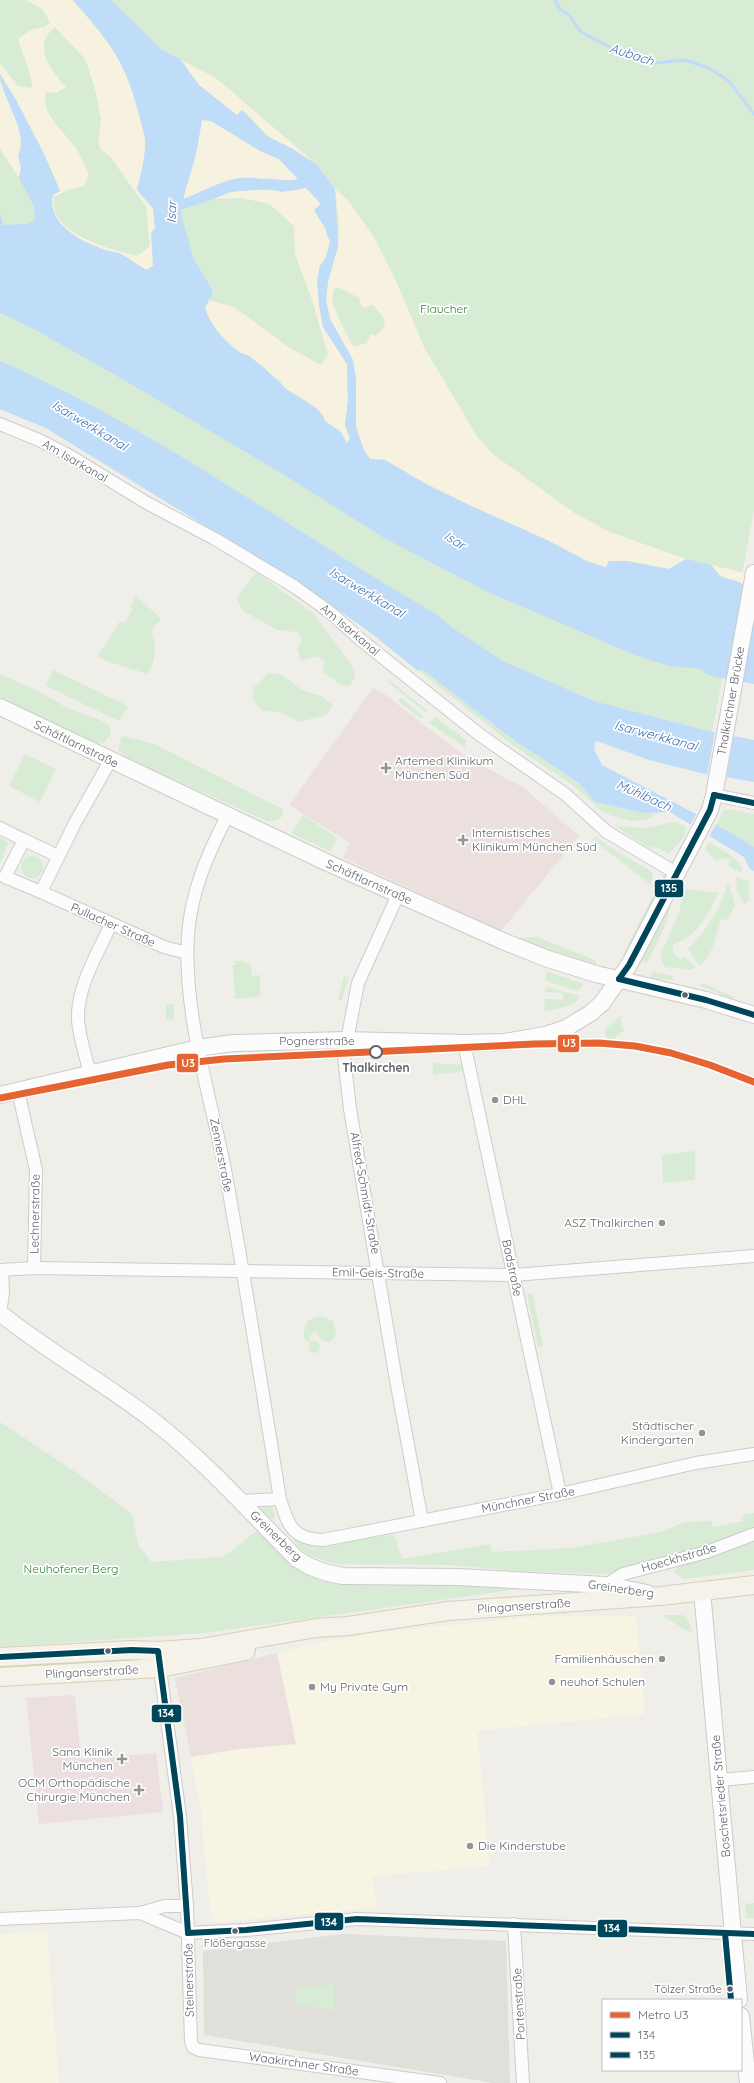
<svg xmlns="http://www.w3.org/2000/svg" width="754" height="2083" viewBox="0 0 754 2083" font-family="Quicksand,sans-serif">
  <rect width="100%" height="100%" fill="#efeee9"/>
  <g fill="#f8f4e4">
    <path d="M543 1616H636L645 1714 477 1731 490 1866 373 1876 376 1908 215 1922 210 1912 201 1813 191 1757 240 1749 296 1744 277 1653 316 1643 383 1632Z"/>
    <path d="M47 1932 59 2083H0V1934Z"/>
  </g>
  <path fill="#e0dfda" d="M344 1934 506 1941 510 2083H493L204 2035 203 1951Z"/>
  <g fill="#ebe0dd">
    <path d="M373 688 383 693 463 755 524 788 579 836 501 931 343 858 350 843 289 805Z"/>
    <path d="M277 1653 296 1744 240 1749 191 1757 175 1678Z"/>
    <path d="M75 1695 81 1759 156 1753 163 1812 39 1824 26 1698Z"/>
  </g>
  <g fill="#d7ebd5">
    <path d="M0 0H754V510L712 732 594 701 503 661 453 628 485 718 515 741 578 782 595 802 644 813H658L648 819 632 821 612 816 599 809 574 786 514 746 371 633 313 592 46 428 0 409Z"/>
    <path d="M256 572 314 614 352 666 355 676 350 686H342L322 671 325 661 317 656 301 661 297 648 302 640 298 632 277 630 242 610 237 598Z"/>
    <path d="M136 596 159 617 160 620 151 630C156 649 157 656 148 674L106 661 98 656 120 621 124 623 133 609 130 607Z"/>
    <path d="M53 670 128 706 119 721 46 686Z"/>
    <path d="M269 673 282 675 302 690 321 696 333 705 326 715 299 722 280 712 263 711 253 700V688Z"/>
    <path d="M0 674 42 693 69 709 98 719 110 726 111 734 103 744 86 740 60 729 0 697Z"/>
    <path d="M389 680 428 711 426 713 388 682Z"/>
    <path d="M401 698 424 717 420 718 398 701Z"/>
    <path d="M435 717 466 740 465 747 429 723Z"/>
    <path d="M122 736 154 744 283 809 281 818 269 822 131 760 118 750Z"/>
    <path d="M25 754 56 769 40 802 9 786Z"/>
    <path d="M723 810H733L754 814V847L717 825Z"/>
    <path d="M303 815 336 837 337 840 330 851 291 833Z"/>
    <path d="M674 822 685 826V835L669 854 658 848 648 847 615 826 645 828Z"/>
    <path d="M0 837 8 843 0 864Z"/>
    <path d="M596 837 614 850 651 871 653 876 650 884 592 839Z"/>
    <path d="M709 842C722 850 736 856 743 870L740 872 729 867V859L719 858 718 862 705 850Z"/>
    <circle cx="32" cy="867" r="11"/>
    <path d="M664 874 665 880 626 956 623 955Z"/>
    <path d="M736 877 749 881V900L744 904 737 890Z"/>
    <path d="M728 881 735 905 728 919 721 920C716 933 713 958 699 965L688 949C707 929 722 909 728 881Z"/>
    <path d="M685 889 718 893C709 914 697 937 673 944 671 951 675 956 681 959L684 957 695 967 692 970 665 967 660 957 679 912Z"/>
    <path d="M671 897C673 916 655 946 647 963L641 961Z"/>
    <path d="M537 937 595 960 597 968 514 938Z"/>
    <path d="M235 961H242L251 965 252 976 260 975V995L258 997 235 999 233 965H235Z"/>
    <path d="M546 971 584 984 578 991 546 981Z"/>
    <path d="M653 972 673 976 672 980 649 979Z"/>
    <path d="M344 976 349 978 341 1001 338 1000Z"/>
    <path d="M702 983 734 997 732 999 701 986Z"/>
    <path d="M548 987 580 996C577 1007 554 1009 544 1011L545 999 563 1000V993L545 992 546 988Z"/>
    <path d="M166 1004H174V1019L166 1020Z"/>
    <path d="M620 1016 622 1027 625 1030 609 1042 604 1030Z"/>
    <path d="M433 1063 463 1065 464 1071 433 1075Z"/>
    <path d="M695 1151V1180L663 1183 662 1155Z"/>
    <path d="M532 1293 543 1346 538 1347 527 1294Z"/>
    <path d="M318 1316 325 1317 333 1321 336 1335 330 1342 322 1341 315 1330 310 1336V1341L308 1342 304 1339C303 1327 306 1319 318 1316Z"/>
    <circle cx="314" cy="1347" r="6"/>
    <path d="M0 1422 77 1473 132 1514 138 1544 151 1562 223 1557 257 1531C276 1551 295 1572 323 1581L443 1583 519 1589 205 1633 0 1647Z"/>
    <path d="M272 1506 275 1515 273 1520 259 1508Z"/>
    <path d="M754 1513V1529L727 1538 703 1549 656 1563 604 1574 520 1571 450 1565 335 1564C319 1559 301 1555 293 1539L316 1548 372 1537 394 1535 402 1559 490 1544 492 1552 571 1548 662 1532 684 1522 711 1521 713 1527 743 1521 742 1515Z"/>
    <path d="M754 1538V1570L684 1579 675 1573 677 1567Z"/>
    <path d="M666 1615H683L689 1622 692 1632 687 1631 663 1616Z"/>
    <path d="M131 1656V1666L0 1672V1662Z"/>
    <path d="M754 1903V1918H746L745 1904Z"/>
    <path d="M333 1984 335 2010 297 2005 294 1988Z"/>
  </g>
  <g fill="#f6f2df" fill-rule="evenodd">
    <path d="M26 0H72C107 38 127 63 139 115 141 122 144 131 145 139 146 156 141 173 137 190L153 208 155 229 153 266 147 270C138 266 131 259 123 255 118 252 111 252 105 250 82 242 46 224 53 195L60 190 43 152 16 100 0 74V63L18 86 32 88C32 74 22 53 18 39L30 30 45 27 50 22 42 9ZM55 27 85 59 94 85 101 119 98 142 101 150 109 155 146 207 150 246 137 256C110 249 48 234 54 197L70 189 84 186 89 174C84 165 81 155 75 147 64 131 39 112 46 92L56 93 66 87C51 70 31 46 55 27Z"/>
    <path d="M180 59 214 77 229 89 316 164 291 148 267 136 249 116 242 110 237 116 199 85Z"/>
    <path d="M0 82C8 98 28 139 18 155L21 168 19 178 0 149Z"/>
    <path d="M202 120 211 121 260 151 279 159 298 179 289 181 268 178 183 199 196 154Z"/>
    <path d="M306 188 321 204 314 210 325 228 330 242 326 257 320 266 317 281 319 305 323 327 347 364 348 401 345 425 350 438 347 443 340 432 325 421 306 401 283 387 280 380 270 375 264 368 247 355 238 352 221 335 208 318 205 308 209 300 234 307 290 348 321 365 328 355 312 300 295 254 294 226 269 204 242 198 214 199C249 182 272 196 306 188Z"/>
    <path d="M335 189 348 200 375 239 397 283 424 347 478 438 494 455 576 514 610 532 686 559 669 569 627 561 607 568 589 562 547 540 469 505 426 484 385 460 370 459 363 448 356 427 353 360 330 319 326 300 328 281 338 247 339 226ZM338 287 359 298 362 308 373 305 383 317 385 327 375 336 371 334 366 343 354 347C350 342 334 310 333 303 332 299 333 294 333 290Z"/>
    <path d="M711 565 754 575V591L737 581 721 577Z"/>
  </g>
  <g fill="#bfdcf8" fill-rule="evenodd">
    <path d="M73 0H111L162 50 180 59 199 85 237 115 242 110 267 136 291 148 316 164 335 189 338 246 328 281 326 300 330 319 353 360 356 379V427L363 448 370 459 385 460 426 484 469 505 547 540 589 562 606 567 609 561H627L669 569 686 559 711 565 721 577 737 581 754 591V684L716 677 708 675 700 669 669 666 632 654 488 592 384 538 283 474 117 376 32 328 0 313V212L3 225 28 224 35 220 34 206 19 178 21 168 18 155C31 134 0 96 0 74L16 100 43 152 60 191 53 195C46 224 82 242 105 250 111 252 118 252 123 255 131 259 138 266 147 270L153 266 151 233 155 228 153 208 137 190C141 173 146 156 145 139 144 131 141 122 139 115 127 63 107 38 73 0ZM202 120 211 121 260 151 279 159 298 179C279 183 258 176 239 178 219 181 201 193 183 199L196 154ZM306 188 321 204 314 210 325 228 330 242 326 257 320 266 317 281 319 305 323 327 347 364 348 401 345 425 350 438 347 443 341 432 325 421C322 405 293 397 283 386 273 376 262 365 249 356 246 354 241 354 238 351 223 342 210 324 205 308L213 291 193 258 180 210 214 199 229 192 270 189 282 192Z"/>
    <path d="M0 361C154 428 289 529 434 613L453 628 503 661 594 701 712 732 754 740V782L701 773 649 760 597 741 595 743 594 749 602 765 717 825 754 847V871L750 869 744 857 670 812 644 813 595 802 578 782 515 741 422 669 418 671 371 633 313 592 46 428 0 409Z"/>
  </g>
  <g fill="#efeee9">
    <path d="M715 731 734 734 726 780 707 776Z"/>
    <path d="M697 812 717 823 709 837 690 825Z"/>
  </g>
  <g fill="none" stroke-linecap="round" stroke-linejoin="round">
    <path stroke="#bfdcf8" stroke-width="3" d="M555 0 560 9 569 15 581 32 617 51 655 63 685 60 709 68 729 81 754 114"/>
    <g stroke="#ccc" stroke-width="14">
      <g id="street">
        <path d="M0 424 41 441 70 456 147 503 215 539 295 587 331 613 361 640 480 735 565 794 607 832 676 873"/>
        <path d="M714 795 754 803"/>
        <path d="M227 816C208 854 191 891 188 935 183 1014 210 1093 225 1170 245 1279 262 1389 280 1499 288 1525 292 1539 323 1540L560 1494 696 1463 754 1454"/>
        <path d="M0 828 24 840"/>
        <path d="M58 856 24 840 5 877 41 892 75 823 110 761"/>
        <path d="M41 892 164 947 187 953"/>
        <path d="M398 895 358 983 344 1056 350 1109 396 1380 422 1521"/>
        <path d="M464 1043 560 1494"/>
        <path d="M90 1074C86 1056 79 1037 78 1019 77 986 98 953 111 924"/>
        <path d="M18 1091 36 1170 34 1268"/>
        <path d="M0 1270 34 1268 514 1275 754 1256"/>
        <path d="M0 1313 3 1293 2 1270"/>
        <path d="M240 1501 280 1499"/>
        <path d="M606 1585 623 1574 707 1552 754 1534"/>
        <path d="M159 1662 180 1816 187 1906 191 2042 193 2047 199 2050 440 2083"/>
        <path d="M720 1780 754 1777"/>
        <path d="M140 1913 165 1906H187"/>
        <path d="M0 1919 140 1913 188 1933 246 1930 357 1919 754 1934"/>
        <path d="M514 1924 523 2083"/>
      </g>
    </g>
    <g stroke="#cbcbca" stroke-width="18">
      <g id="secondary">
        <path d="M0 707 328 863 505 942 548 959 596 974 706 1000 754 1015"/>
        <path d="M0 1095 198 1048 233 1043 346 1040 464 1043 504 1042 545 1035 566 1028 591 1013 602 1003 629 965 710 810 714 795 754 573"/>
        <path d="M0 1313C49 1353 106 1383 156 1423 207 1463 251 1513 297 1559 312 1569 325 1573 343 1576L458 1577 606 1585 647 1593"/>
        <path d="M702 1591 739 2000"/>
        <path d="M741 2016 748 2083"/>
      </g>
    </g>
    <g stroke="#d8d0b6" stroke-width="20">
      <g id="primary">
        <path d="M0 1657 132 1650 158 1651 201 1648 316 1628 348 1626 448 1611 661 1596 754 1585"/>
        <path d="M0 1677 160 1668 246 1651"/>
      </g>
    </g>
    <use href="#street" stroke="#fdfcfc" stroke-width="12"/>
    <use href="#secondary" stroke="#fdfcfc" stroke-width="16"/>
    <use href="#primary" stroke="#f4f2e9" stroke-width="18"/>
    <g stroke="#fff" stroke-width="9">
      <g id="bus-1">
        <path d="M0 1657 132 1650 158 1651 180 1816 188 1933"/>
        <path d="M188 1933 246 1930 357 1919 754 1934"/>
      </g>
    </g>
    <g stroke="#fff" stroke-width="9">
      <g id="bus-2">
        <path d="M714 795 754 803"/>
        <path d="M619 979 629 965 710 810 714 795"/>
        <path d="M619 979 706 1000 754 1015"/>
      </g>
    </g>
    <g stroke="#fff" stroke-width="9">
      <path id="bus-3" d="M725 1933 731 2000"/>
    </g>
    <use href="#bus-1" stroke="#00465a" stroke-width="6"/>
    <use href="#bus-2" stroke="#00465a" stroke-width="6"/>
    <use href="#bus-3" stroke="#00465a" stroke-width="6"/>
    <g stroke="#fff" stroke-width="10">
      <path id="metro-1" d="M0 1098 168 1065 224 1059 534 1044 599 1043 635 1046 671 1053 710 1065 754 1082"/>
    </g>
    <use href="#metro-1" stroke="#e66432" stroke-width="7"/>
  </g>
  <g fill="#919395" stroke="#fff" stroke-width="1.5">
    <path d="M384 762h4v4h4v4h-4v4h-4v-4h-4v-4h4z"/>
    <path d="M461 834h4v4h4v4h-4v4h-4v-4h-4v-4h4z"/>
    <circle cx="495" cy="1100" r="4"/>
    <circle cx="662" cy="1223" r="4"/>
    <circle cx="702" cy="1433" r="4"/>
    <circle cx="662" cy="1659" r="4"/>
    <circle cx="552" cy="1682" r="4"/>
    <circle cx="312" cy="1687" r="4"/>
    <path d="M120 1753h4v4h4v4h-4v4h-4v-4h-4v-4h4z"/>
    <path d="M137 1784h4v4h4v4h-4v4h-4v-4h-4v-4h4z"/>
    <circle cx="470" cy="1846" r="4"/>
  </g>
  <g fill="#5e6268" stroke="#fff" stroke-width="1.5">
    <circle cx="685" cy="995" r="3.5"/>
    <circle cx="108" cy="1651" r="3.5"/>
    <circle cx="235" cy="1931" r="3.5"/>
    <circle cx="730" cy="1989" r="3.5"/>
  </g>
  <circle fill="#fff" stroke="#5e6268" stroke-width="2" cx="376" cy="1052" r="6"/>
  <g text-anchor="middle" stroke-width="3.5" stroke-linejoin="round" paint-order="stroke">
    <g font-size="11" fill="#5e6268" stroke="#fff">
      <text x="235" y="1947">Flößergasse</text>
      <text x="722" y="1993" text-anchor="end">Tölzer Straße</text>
    </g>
    <g font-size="12" fill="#31843a" stroke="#fff">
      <text x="444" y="313">Flaucher</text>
      <text x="71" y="1573">Neuhofener Berg</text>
    </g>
    <g font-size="12" fill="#5e6268" stroke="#fff">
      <text transform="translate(75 461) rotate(30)" y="4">Am Isarkanal</text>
      <text transform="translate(350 630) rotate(40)" y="4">Am Isarkanal</text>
      <text transform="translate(731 701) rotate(-80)" y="4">Thalkirchner Brücke</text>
      <text transform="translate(76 744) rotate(26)" y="4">Schäftlarnstraße</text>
      <text transform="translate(369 882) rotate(24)" y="4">Schäftlarnstraße</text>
      <text transform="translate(113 925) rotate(24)" y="4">Pullacher Straße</text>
      <text x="317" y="1045">Pognerstraße</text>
      <text transform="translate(221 1155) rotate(79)" y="4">Zennerstraße</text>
      <text transform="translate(365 1193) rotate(80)" y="4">Alfred-Schmidt-Straße</text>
      <text transform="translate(35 1214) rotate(-89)" y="4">Lechnerstraße</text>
      <text transform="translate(512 1268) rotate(78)" y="4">Badstraße</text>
      <text transform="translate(378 1273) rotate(1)" y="4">Emil-Geis-Straße</text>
      <text transform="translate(528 1500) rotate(-11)" y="4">Münchner Straße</text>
      <text transform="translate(276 1536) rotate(44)" y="4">Greinerberg</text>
      <text transform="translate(679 1558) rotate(-16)" y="4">Hoeckhstraße</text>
      <text transform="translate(621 1589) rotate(8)" y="4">Greinerberg</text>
      <text transform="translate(524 1606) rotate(-4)" y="4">Plinganserstraße</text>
      <text transform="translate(92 1672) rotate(-3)" y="4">Plinganserstraße</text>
      <text transform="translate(721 1796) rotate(-95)" y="4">Boschetsrieder Straße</text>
      <text transform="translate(189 1980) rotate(-91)" y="4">Steinerstraße</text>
      <text transform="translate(519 2004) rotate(-93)" y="4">Portenstraße</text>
      <text transform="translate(304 2064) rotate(8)" y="4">Waakirchner Straße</text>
    </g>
    <g font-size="12" fill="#5e6268" stroke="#fff" text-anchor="start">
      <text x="395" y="765">Artemed Klinikum<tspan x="395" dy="14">München Süd</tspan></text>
      <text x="472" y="837">Internistisches<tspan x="472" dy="14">Klinikum München Süd</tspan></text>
      <text x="503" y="1104">DHL</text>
      <text x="654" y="1227" text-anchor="end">ASZ Thalkirchen</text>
      <text x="694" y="1430" text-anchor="end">Städtischer<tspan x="694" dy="14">Kindergarten</tspan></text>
      <text x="654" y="1663" text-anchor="end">Familienhäuschen</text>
      <text x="560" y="1686">neuhof Schulen</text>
      <text x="320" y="1691">My Private Gym</text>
      <text x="113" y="1756" text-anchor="end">Sana Klinik<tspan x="113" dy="14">München</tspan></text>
      <text x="130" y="1787" text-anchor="end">OCM Orthopädische<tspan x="130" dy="14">Chirurgie München</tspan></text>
      <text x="478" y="1850">Die Kinderstube</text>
    </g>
    <g font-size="12" font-weight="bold" fill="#5e6268" stroke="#fff">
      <text x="376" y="1072">Thalkirchen</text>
    </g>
    <g font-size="13" font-style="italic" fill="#4073b8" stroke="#fff">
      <text transform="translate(632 54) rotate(18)" y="5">Aubach</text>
      <text transform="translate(171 212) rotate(-88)" y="5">Isar</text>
      <text transform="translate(90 425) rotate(31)" y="5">Isarwerkkanal</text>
      <text transform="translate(455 540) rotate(32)" y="5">Isar</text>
      <text transform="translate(367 592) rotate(31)" y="5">Isarwerkkanal</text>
      <text transform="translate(656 735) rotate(15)" y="5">Isarwerkkanal</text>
      <text transform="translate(644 795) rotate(24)" y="5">Mühlbach</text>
    </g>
  </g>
  <g stroke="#fff" stroke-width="1.5">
    <rect x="654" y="879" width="30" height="19" rx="4" fill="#00465a"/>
    <rect x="557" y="1034" width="23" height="19" rx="4" fill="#e66432"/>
    <rect x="176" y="1053" width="23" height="20" rx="4" fill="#e66432"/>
    <rect x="151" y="1704" width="31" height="19" rx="4" fill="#00465a"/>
    <rect x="314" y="1912" width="30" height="19" rx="4" fill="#00465a"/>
    <rect x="597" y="1919" width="31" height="19" rx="4" fill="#00465a"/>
  </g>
  <g font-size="11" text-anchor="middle" font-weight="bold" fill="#fff">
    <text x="669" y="892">135</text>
    <text x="569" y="1047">U3</text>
    <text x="188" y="1067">U3</text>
    <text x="166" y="1717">134</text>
    <text x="329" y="1926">134</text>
    <text x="612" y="1932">134</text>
  </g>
  <rect x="602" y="1999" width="140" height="72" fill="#ffffff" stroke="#bfc0c3"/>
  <rect x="610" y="2012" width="20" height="6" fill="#e66432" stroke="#bfc0c3"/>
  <text x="638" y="2019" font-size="12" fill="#5e6268">Metro U3</text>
  <rect x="610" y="2032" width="20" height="6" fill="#00465a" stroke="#bfc0c3"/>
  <text x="638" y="2039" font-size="12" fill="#5e6268">134</text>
  <rect x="610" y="2052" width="20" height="6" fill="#00465a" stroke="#bfc0c3"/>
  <text x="638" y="2059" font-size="12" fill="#5e6268">135</text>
</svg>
